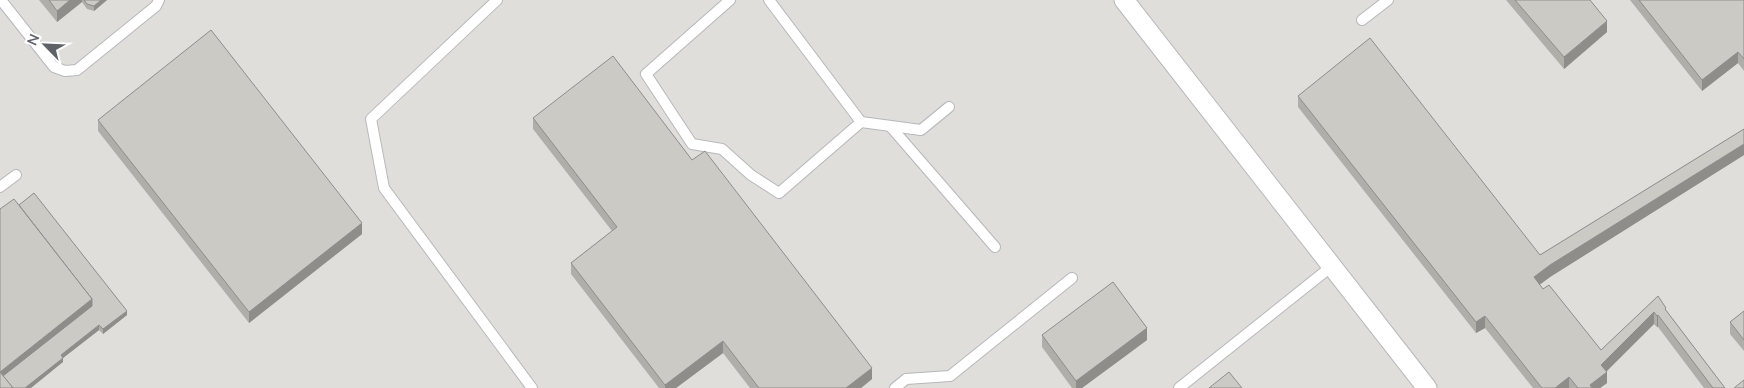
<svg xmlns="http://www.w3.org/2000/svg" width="1744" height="388" viewBox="0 0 1744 388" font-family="Mulish,sans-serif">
  <rect width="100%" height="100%" fill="#f1efe8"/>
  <rect fill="#e0deda" x="0" y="0" width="1744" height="388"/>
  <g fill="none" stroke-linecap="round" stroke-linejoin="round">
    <g stroke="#b5b8bc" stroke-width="12">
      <g id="service">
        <path d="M1 0 54 67 65 71 77 70 156 6 159 0"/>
        <path d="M497 0 371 119 384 188 532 388"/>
        <path d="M730 0 646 74 692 144 722 149 751 175 779 193 861 122 769 0"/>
        <path d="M1362 20 1388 0"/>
        <path d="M861 122 921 130 949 107"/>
        <path d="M890 126 995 247"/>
        <path d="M0 187 16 175"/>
        <path d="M895 388 906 379 950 376 1072 278"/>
        <path d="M1179 388 1332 266"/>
      </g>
    </g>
    <g stroke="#b5b8bc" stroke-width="21">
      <path id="minor" d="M1124 0 1427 388"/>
    </g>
    <use href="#service" stroke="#fff" stroke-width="10"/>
    <use href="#minor" stroke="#fff" stroke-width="19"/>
  </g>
  <g fill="#afaea9">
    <path d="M39 0H107L94 11 87 9 82 2 57 22Z"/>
    <path d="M1506 0H1590L1607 32 1564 69Z"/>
    <path d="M1630 0H1744V71L1738 63 1702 91Z"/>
    <path d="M1298 96 1540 255 1744 129V155L1550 277 1539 285 1601 350 1658 296 1666 310 1725 388H1704L1658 327H1657L1654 324 1606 371 1607 383 1600 388H1533L1485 328 1476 333 1298 107Z"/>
    <path d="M533 118 692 160 872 379 861 388H750L723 353 676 388H659L571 274V263L612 231 533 129Z"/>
    <path d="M98 120 362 234 249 323 98 131Z"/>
    <path d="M19 205 127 315 103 334 99 330 63 358V362Z"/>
    <path d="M1744 311V351L1730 334V322Z"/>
    <path d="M1042 335 1147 340 1082 388H1072L1042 347Z"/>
  </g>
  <g fill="#8f8d8a">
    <path d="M70 0H82V2L57 22V11Z"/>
    <path d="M101 0H107L94 11V6Z"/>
    <path d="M1607 21V32L1564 69V57Z"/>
    <path d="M1738 52V63L1702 91V80Z"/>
    <path d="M1744 144V155L1550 277 1534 289V277L1550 265Z"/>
    <path d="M362 223V234L249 323V312Z"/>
    <path d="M92 299V310L0 379V372Z"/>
    <path d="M127 311V315L103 334V329Z"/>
    <path d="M1654 312V324L1603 375 1607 372V383L1600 388H1590V385L1601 365Z"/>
    <path d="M1658 315V327H1657V316Z"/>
    <path d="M1485 316V328L1476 333V322Z"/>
    <path d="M99 325V330L63 358V362L31 388H25L61 355Z"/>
    <path d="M1147 328V340L1082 388H1076V381Z"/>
    <path d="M723 341V353L676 388H665V385Z"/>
    <path d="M872 368V379L861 388H846Z"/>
    <path d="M1569 377V388H1555Z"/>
  </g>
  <g fill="#cccac5" stroke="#8f8d8a">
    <path d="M49 0H70L57 11Z"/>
    <path d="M84 0H101L94 6 87 4Z"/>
    <path d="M1515 0H1590L1607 21 1564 57Z"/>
    <path d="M1639 0H1744V59L1738 52 1702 80Z"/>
    <path d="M211 30 362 223 249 312 98 120Z"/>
    <path d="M1370 38 1540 255 1744 129V144L1550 265 1534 277 1543 289 1549 285 1601 350 1658 296 1666 308 1665 309 1725 388H1713L1658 315 1657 316 1654 312 1601 365 1607 372 1590 385 1592 388H1578L1569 377 1555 388H1542L1485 316 1476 322 1298 96Z"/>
    <path d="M613 56 692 160 705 151 872 368 846 388H759L723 341 665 385 571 263 617 227 533 118Z"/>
    <path d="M34 193 127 311 103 329 99 325 61 355 63 358 25 388H13L3 376 92 306V299L19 205Z"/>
    <path d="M14 199 92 299 0 372V209Z"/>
    <path d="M1113 282 1147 328 1076 381 1042 335Z"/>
    <path d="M1744 311V340L1730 322Z"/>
    <path d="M0 372 13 388H0Z"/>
    <path d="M1229 372 1242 388H1209Z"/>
    <path d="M1744 380V388H1734Z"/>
  </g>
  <g transform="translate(45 45) rotate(294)" stroke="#ffffff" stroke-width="4" paint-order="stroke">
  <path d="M0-4L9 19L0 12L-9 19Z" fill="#5f6368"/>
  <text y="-8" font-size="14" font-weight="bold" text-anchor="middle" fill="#5f6368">N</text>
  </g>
</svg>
